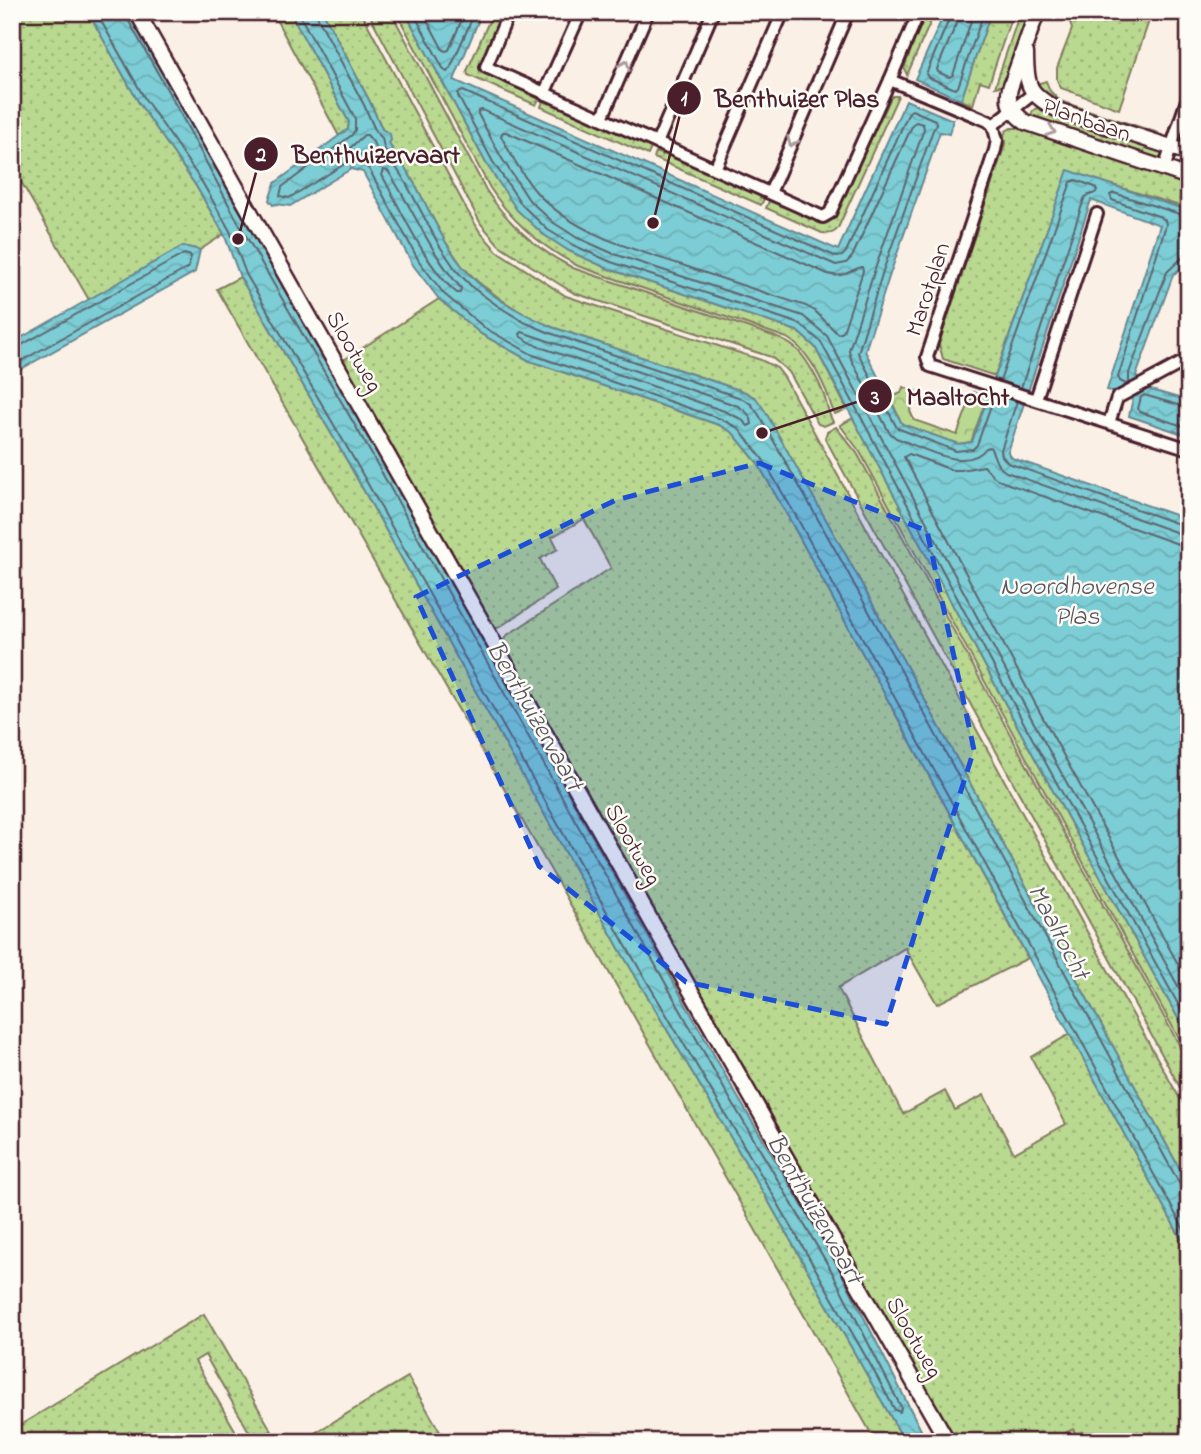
<svg xmlns="http://www.w3.org/2000/svg" width="1201" height="1454" viewBox="0 0 1201 1454" font-family="'Indie Flower',sans-serif">
  <defs>
    <pattern id="grass-dots" width="8" height="8" patternUnits="userSpaceOnUse" patternTransform="scale(1.75)"><rect width="8" height="8" fill="#b9d890"/><path d="M2 2h.1M6 6h.1" fill="none" stroke="#a1b97c" stroke-width="1.8" stroke-linecap="round"/></pattern>
    <pattern id="forest-crowns" width="20" height="18" patternUnits="userSpaceOnUse" patternTransform="scale(1.75)"><rect width="20" height="18" fill="#b9d890"/><path d="M2 6a3 3 0 1 1 6 0M12 15a3 3 0 1 1 6 0" fill="none" stroke="#a1b97c"/></pattern>
    <pattern id="water-waves" width="16" height="10" patternUnits="userSpaceOnUse" patternTransform="scale(1.75)"><rect width="16" height="10" fill="#7ccdd5"/><path d="M0 5q4-4 8 0t8 0" fill="none" stroke="#6db0b7"/></pattern>
  </defs>
  <rect width="100%" height="100%" fill="#faf0e6"/>
  <filter id="ink" filterUnits="userSpaceOnUse"><feTurbulence type="fractalNoise" baseFrequency=".0143" numOctaves="2"/><feDisplacementMap in="SourceGraphic" scale="14" xChannelSelector="R" yChannelSelector="G"/><feConvolveMatrix kernelMatrix="1 2 1 2 8 2 1 2 1" color-interpolation-filters="sRGB"/></filter>
  <g filter="url(#ink)">
    <g fill="url(#grass-dots)" stroke="#827c5e" stroke-width="2">
      <path d="M12 12H88L139 103 196 186 224 234 200 250 183 246 89 300 12 166Z"/>
      <path d="M272 12H290L349 122 348 130 339 136Z"/>
      <path d="M323 12H361L467 210 480 232 497 251 566 296 761 360 777 368 784 377 1109 972 1189 1115V1186L847 557 756 399 745 392 552 327 527 316 502 300 478 282 462 266 445 241 412 179 389 144 370 102Z"/>
      <path d="M368 12H391L486 190C508 224 538 250 573 268L773 336C780 339 788 342 794 347 805 355 819 381 824 395 827 404 828 413 833 422L824 426 818 424 789 372 771 357 574 293 559 284 499 245 481 224Z"/>
      <path d="M396 12H405L487 165 569 251 609 269 797 331 815 347 847 409 835 414C831 408 830 401 827 393 818 372 807 350 787 338L578 266C542 247 512 222 490 188Z"/>
      <path d="M493 12H503L481 63V68L487 74 530 93 532 96 539 99 536 105 468 75 467 71Z"/>
      <path d="M925 12H935L907 75 904 68 911 50 909 49Z"/>
      <path d="M991 12H1013L989 84 980 81 973 105 961 100Z"/>
      <path d="M1020 12H1031L1008 84 995 87Z"/>
      <path d="M1067 12H1152L1119 109 1061 88 1057 80V68L1072 29Z"/>
      <path d="M1046 81 1050 91 1060 101 1158 133 1156 139 1052 104 1034 85Z"/>
      <path d="M893 96H898L838 228C834 234 829 234 822 233L766 208 769 201 774 203 777 202 822 222H828L833 218 879 114 883 115 890 99Z"/>
      <path d="M543 101 550 104 552 103 643 143 651 148 648 155 541 107Z"/>
      <path d="M1037 108 1164 152 1162 159 1156 161 1031 118C1031 113 1032 110 1037 108Z"/>
      <path d="M1011 128H1022L1189 182V209L1068 171 995 376 943 359 939 344 1006 141 1002 139 1006 131Z"/>
      <path d="M656 152 663 155 665 153 756 194 764 199 761 205 654 158Z"/>
      <path d="M240 277 349 464 620 950 770 1204 905 1442H876L561 888 217 289Z"/>
      <path d="M439 299 481 334 530 361 719 425 733 433 757 462 790 520 1028 958 937 1004 905 948 838 988 903 1114 945 1091 955 1110 984 1095 1014 1153 1066 1124 1031 1057 1070 1034 1189 1253V1442H1080L1073 1429 1049 1442H957L502 644 506 636 611 568 584 519 552 537 558 549 540 559 556 590 498 628 492 627 342 361Z"/>
      <path d="M853 418 1014 720 1189 1038V1057L860 452 840 425Z"/>
      <path d="M836 427 857 453 1189 1063V1104L825 438 827 432Z"/>
      <path d="M204 1314 278 1442H255L205 1355 195 1361 242 1442H12V1430Z"/>
      <path d="M408 1377 446 1442H300Z"/>
    </g>
    <path fill="url(#forest-crowns)" stroke="#827c5e" stroke-width="2" d="M903 387 916 391 910 411 914 420 957 435 973 392 987 397 971 442 958 444 902 424 890 398 901 393Z"/>
    <g fill="url(#water-waves)" stroke="#688791" stroke-width="2">
      <path d="M88 12H131L185 108 245 218 378 452 733 1089 838 1266 927 1442H905L770 1204 620 950 349 464 240 277 224 234 196 186 139 103Z"/>
      <path d="M290 12H323L370 102 382 129 390 134 391 140 389 144C397 156 406 168 413 181 433 215 447 255 477 282 499 302 526 315 552 327L745 392 756 398 765 411 847 557 1189 1186V1253L790 520 757 462 733 433 719 425 530 361 481 334 439 299 413 265 363 172 351 169 290 206 276 204 273 205 269 200 275 183 348 129 349 122Z"/>
      <path d="M405 12H482L454 80 838 250 906 100 953 120 949 134 940 132 890 274 865 351 902 424 958 444 972 442 1068 170 1189 211V262L1173 275 1136 376 1148 389 1189 401V436L1129 416 1133 398 1120 389 1113 392 1107 390 1160 225 1091 200 1008 452 1012 458 1189 520V1038L1014 720 815 347 797 331 609 269 569 251 544 235 517 210 487 165Z"/>
      <path d="M945 12H991L961 100 915 79Z"/>
      <path d="M183 246 200 250 195 272 12 374V343Z"/>
    </g>
    <g fill="none" stroke-linecap="round" stroke-linejoin="round">
      <g stroke="#5e656f" stroke-width="2">
        <path d="M96 12 145 99 202 182 230 231 246 274 355 461 626 946 776 1200 870 1364 895 1410 900 1412 901 1407 831 1270 726 1092 372 455 238 222 179 111 127 18 126 12"/>
        <path d="M298 12 355 118V130L352 135 282 187 280 196 289 198 348 162 361 163 369 169 419 261 444 294 485 328 533 355 721 419 738 428 762 458 796 516 1189 1239"/>
        <path d="M317 12 318 18 364 105 376 132 382 138 384 148 406 183 439 245 456 270 473 288 498 306 524 322 550 333 741 398 751 404 759 415 841 560 1179 1183 1183 1187H1189"/>
        <path d="M413 12 444 70 447 72 450 69 475 12"/>
        <path d="M423 12 443 50 446 51 449 50 465 12"/>
        <path d="M951 12 950 17 926 74 928 77 955 89 958 87 984 12"/>
        <path d="M959 12 958 20 937 69 938 72 949 77 953 75 974 12"/>
        <path d="M503 132H506L828 274C845 279 848 270 862 267L863 271 843 332 838 334 815 311 806 306C766 293 725 280 685 266 633 249 577 235 538 194 525 180 510 153 501 136Z"/>
        <path d="M364 135H367L373 142 378 156 376 160 351 151V147Z"/>
        <path d="M384 170 388 171C414 210 430 253 461 288L460 293H457C427 269 401 210 382 175Z"/>
        <path d="M1189 217 1114 193 1110 195 1112 200 1161 217 1165 220 1166 225 1118 377 1120 381 1126 384 1129 382V373L1167 272 1182 258 1189 257"/>
        <path d="M522 332 738 406C745 410 752 416 752 424L748 426 741 419 724 411 537 346 521 337 520 334Z"/>
        <path d="M12 348 18 347 184 254 191 256 188 268 12 366"/>
        <path d="M1000 381 1071 182 1076 180 1095 187 1097 191C1094 196 1087 193 1084 199L1021 388"/>
        <path d="M995 394 977 445 973 449 956 451 897 428 858 353 883 271 933 130 937 125 935 120 912 110 909 112 846 252 842 256 837 257 463 91 458 93V96L493 162 522 205 548 230 573 245 611 262 800 324 821 342 1020 716 1189 1024"/>
        <path d="M1017 401 1001 450 1002 456 1008 463 1184 526H1189"/>
        <path d="M1189 408 1144 395 1141 397 1138 409 1140 412 1189 428"/>
        <path d="M1189 535 1181 534 1006 472C994 465 996 457 990 447L986 448C967 474 921 447 896 438L889 432 851 359 849 350 875 269 924 129 923 124 916 122 913 124 852 257 846 263 836 265 482 110 478 111V114L501 157 529 200 554 223 576 237 614 254 803 316 827 336 1028 712 1189 1006"/>
        <path d="M1189 545 1178 544 1003 482 994 477 984 466 961 470H952L909 454 904 457 1037 707 1189 984"/>
      </g>
      <g stroke="#4a1f2b" stroke-width="16">
        <g id="minor">
          <path d="M509 12 486 67 823 217 830 213 890 80"/>
          <path d="M919 12 890 80 988 121 993 125 1034 93"/>
          <path d="M544 94 581 12"/>
          <path d="M602 118 648 12"/>
          <path d="M993 125 997 140 995 150 927 357 930 366 1189 449"/>
          <path d="M657 143 713 12"/>
          <path d="M715 169 783 12"/>
          <path d="M1164 169 1189 94"/>
          <path d="M770 193 848 12"/>
          <path d="M1036 399 1097 214"/>
          <path d="M1109 423 1117 398 1189 359"/>
        </g>
      </g>
      <g stroke="#4a1f2b" stroke-width="19">
        <g id="tertiary">
          <path d="M137 12 676 965 948 1442"/>
          <path d="M1037 12 1010 88C1006 104 1012 112 1025 122L1189 177"/>
          <path d="M1026 53C1026 88 1029 94 1060 111L1189 153"/>
        </g>
      </g>
      <use href="#minor" stroke="#fdfcf7" stroke-width="10"/>
      <use href="#tertiary" stroke="#fdfcf7" stroke-width="14"/>
    </g>
    <defs><path id="oneway-chevron" d="M-2-3.5L2.5 0L-2 3.5" fill="none" stroke-width="1.6" stroke-linecap="round" stroke-linejoin="round" transform="scale(1.75)"/></defs>
    <g stroke="#ac999b">
      <use href="#oneway-chevron" transform="translate(625 65) rotate(-66)"/>
      <use href="#oneway-chevron" transform="translate(1051 131) rotate(19)"/>
      <use href="#oneway-chevron" transform="translate(792 142) rotate(113)"/>
    </g>
  </g>
  <path fill="#1d4ed8" fill-opacity="0.2" stroke="#1d4ed8" stroke-width="5" stroke-dasharray="14 9" stroke-linejoin="round" d="M759 463 927 531 974 750 886 1024 686 982 539 866 416 597 616 500Z"/>
  <g text-anchor="middle" stroke-width="5" stroke-linejoin="round" paint-order="stroke">
    <g font-size="24" fill="#4a1f2b" stroke="#fdfcf7">
      <text transform="translate(1087 119) rotate(19)" y="8">Planbaan</text>
      <text transform="translate(927 289) rotate(-72)" y="8">Marotplan</text>
      <text transform="translate(355 351) rotate(60)" y="8">Slootweg</text>
      <text transform="translate(634 844) rotate(60)" y="8">Slootweg</text>
      <text transform="translate(915 1337) rotate(60)" y="8">Slootweg</text>
    </g>
    <g font-size="26" font-style="italic" fill="#59535e" stroke="#fdfcf7">
      <text x="1077" y="594">Noordhovense<tspan x="1077" dy="30">Plas</tspan></text>
      <text transform="translate(536 715) rotate(60)" y="9">Benthuizervaart</text>
      <text transform="translate(1060 931) rotate(62)" y="9">Maaltocht</text>
      <text transform="translate(816 1208) rotate(60)" y="9">Benthuizervaart</text>
    </g>
  </g>
  <path fill="none" stroke="#4a1f2b" stroke-width="2.5" d="M653 223L684 98M238 239L261 154M762 433L875 396"/>
  <g fill="#4a1f2b" stroke="#fdfcf7" stroke-width="2.5">
    <circle cx="653" cy="223" r="7"/>
    <circle cx="238" cy="239" r="7"/>
    <circle cx="762" cy="433" r="7"/>
    <circle cx="684" cy="98" r="18"/>
    <circle cx="261" cy="154" r="18"/>
    <circle cx="875" cy="396" r="18"/>
  </g>
  <g font-size="21" text-anchor="middle" font-weight="bold" fill="#fff">
    <text x="684" y="105">1</text>
    <text x="261" y="161">2</text>
    <text x="875" y="404">3</text>
  </g>
  <g font-size="26" text-anchor="middle" font-weight="bold" fill="#4a1f2b" stroke="#fdfcf7" stroke-width="5" stroke-linejoin="round" paint-order="stroke">
    <text x="797" y="107">Benthuizer Plas</text>
    <text x="376" y="163">Benthuizervaart</text>
    <text x="958" y="405">Maaltocht</text>
  </g>
  <rect width="1201" height="1454" fill="none" stroke="#fdfcf7" stroke-width="42"/>
  <rect x="21" y="21" width="1159" height="1412" fill="none" stroke="#4a1f2b" stroke-width="2.5" filter="url(#ink)"/>
</svg>
